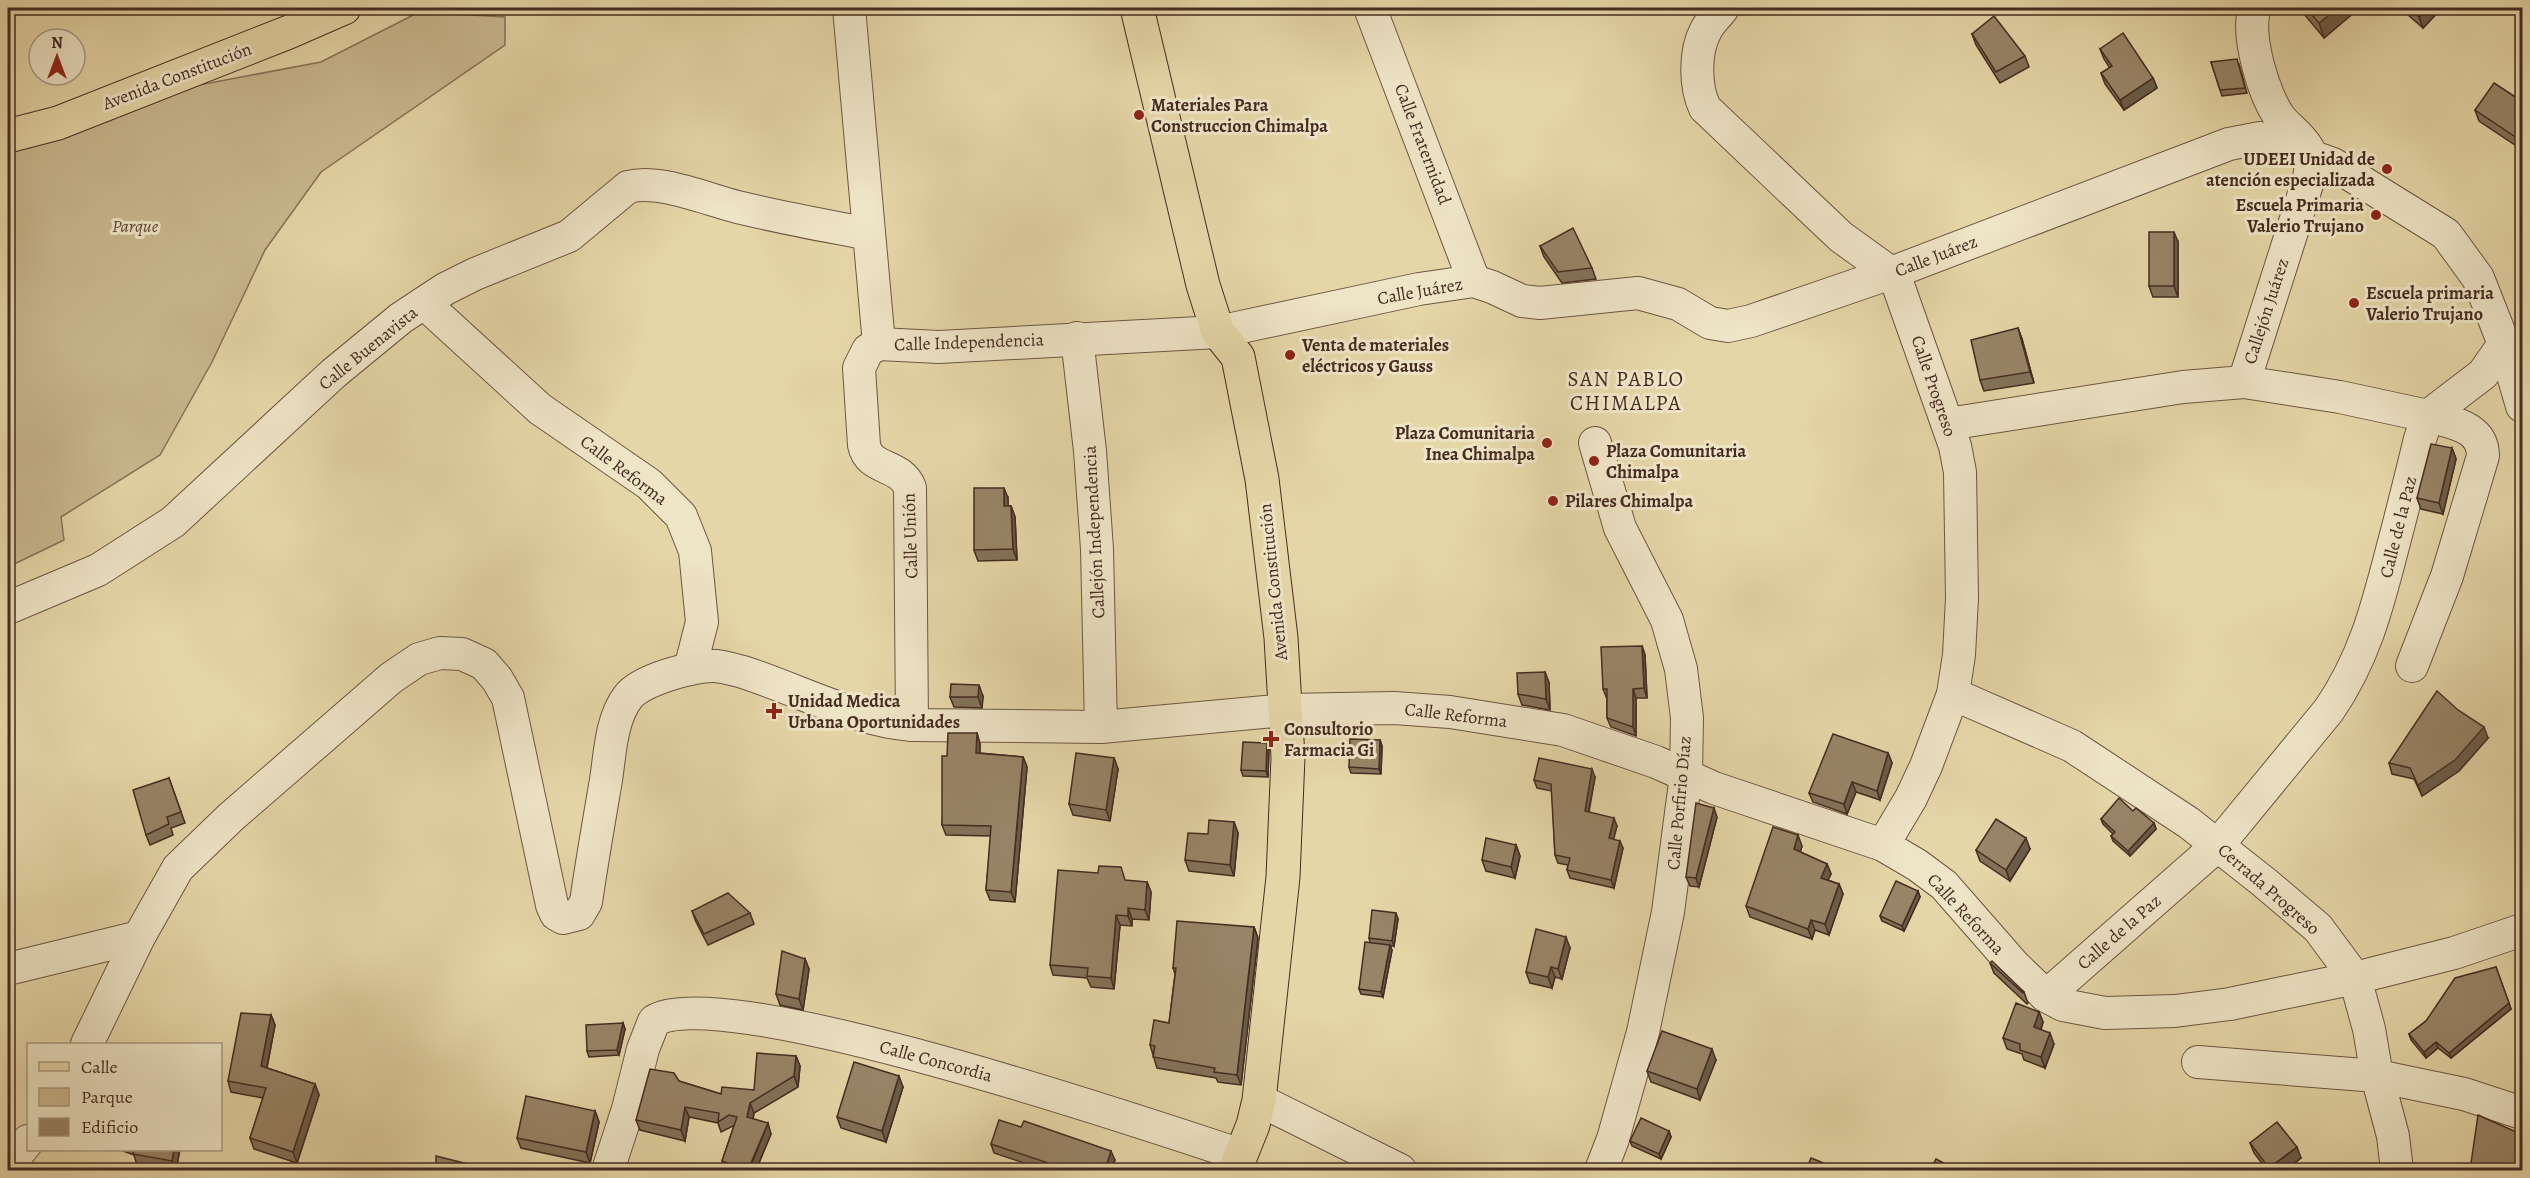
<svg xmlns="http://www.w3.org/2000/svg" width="2530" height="1178" viewBox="0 0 2530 1178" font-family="Alegreya,serif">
  <rect width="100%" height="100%" fill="#e5d6a7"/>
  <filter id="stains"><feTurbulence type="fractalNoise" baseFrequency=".00333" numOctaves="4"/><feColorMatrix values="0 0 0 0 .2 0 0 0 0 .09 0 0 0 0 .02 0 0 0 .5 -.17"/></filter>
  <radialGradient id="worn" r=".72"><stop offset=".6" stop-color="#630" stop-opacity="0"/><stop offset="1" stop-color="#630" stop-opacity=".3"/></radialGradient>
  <path fill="#cab990" stroke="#887259" stroke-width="1.5" d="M419 12 505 17V45L321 172 265 250 212 362 160 455 61 517 64 540 8 567V121L321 62Z"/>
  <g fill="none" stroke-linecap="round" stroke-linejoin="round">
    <g stroke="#6d5643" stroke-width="34">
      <g id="minor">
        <path d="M849 8 879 344"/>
        <path d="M1370 8 1474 281"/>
        <path d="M1723 8C1718 15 1710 22 1706 30 1694 52 1695 87 1705 108L1841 237 1891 273 1898 285 1955 446 1960 472 1962 598 1959 655 1953 694 1926 766 1911 798 1883 845"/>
        <path d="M424 303 540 409 649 484 681 516 695 551 702 622 690 669"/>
        <path d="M1077 338 1090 451 1097 549 1101 727"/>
        <path d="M879 344 939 347 1218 332 1419 289 1474 281 1492 287 1522 301 1540 303 1638 293 1678 304 1710 323 1728 326 1751 321 1891 273 2229 144 2260 138 2333 164 2446 234 2478 278 2504 344 2522 406"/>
        <path d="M879 344 868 350 859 368 864 445C869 471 901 463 910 488L912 725"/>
        <path d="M2244 382 2309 178C2310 171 2312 162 2311 155 2307 142 2290 129 2281 119 2264 97 2245 33 2255 8"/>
        <path d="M2428 416 2483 374 2504 344"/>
        <path d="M1948 424 2183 387 2244 382 2340 397 2428 416 2420 439C2411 476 2402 513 2392 550 2377 608 2364 659 2329 710L2218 845 2046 996"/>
        <path d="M1595 443 1620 528 1667 620 1681 669 1687 718 1686 775 1668 912 1643 1032 1613 1139 1601 1170"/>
        <path d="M8 608 98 570 173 522 334 373 401 318 445 289 475 274 569 236 628 187C661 178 712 202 746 209 787 219 828 226 869 234"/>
        <path d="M2412 666 2447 576 2483 456C2483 426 2452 423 2428 416"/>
        <path d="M1953 694 2072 746 2189 823 2265 883 2318 928 2355 978 2369 1029 2377 1076 2464 1094 2522 1113"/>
        <path d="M8 969 139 937"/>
        <path d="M87 1044 139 937 178 868 231 817 391 678 419 659 440 653 462 654 484 664 497 679 508 698 552 905 556 914 563 918 579 914 586 902C592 861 599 821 606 780 610 754 611 719 628 697 640 680 695 665 716 666 725 667 735 670 743 672 799 690 853 720 912 725L1101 727 1286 710 1394 708 1450 712 1563 730 1656 762 1714 788 1883 845 1917 865 1944 885 2014 965 2046 996 2063 1005 2105 1013 2175 1011 2230 1004 2355 978 2454 953 2522 930"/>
        <path d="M2198 1062 2377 1076 2393 1136 2397 1170"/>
        <path d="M1259 1100 1400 1170"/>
        <path d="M8 1166 28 1141"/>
        <path d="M608 1170 628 1109 643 1049 654 1021C718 978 1152 1126 1241 1155"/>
      </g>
    </g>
    <g stroke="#452b22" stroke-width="35">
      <g id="major">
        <path d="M1137 8 1203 285 1218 332 1238 357 1262 479 1281 638 1288 757 1283 877 1259 1100 1253 1125 1235 1170"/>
        <path d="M8 136 58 123 289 32 344 8"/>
      </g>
    </g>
    <use href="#minor" stroke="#eee4c6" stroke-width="32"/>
    <use href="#major" stroke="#e5d6a7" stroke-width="33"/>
  </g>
  <g fill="#837259" stroke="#452b22" stroke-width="1.5">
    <path d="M2299 8H2363L2358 12 2357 10 2324 38Z"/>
    <path d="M2400 8H2442L2423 28Z"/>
    <path d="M1972 34 2025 56 2029 67 2000 83 1976 45Z"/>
    <path d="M2100 49 2153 78 2157 88 2124 110 2105 84 2101 73 2110 68 2104 59Z"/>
    <path d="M2211 62 2239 64 2247 93 2222 96Z"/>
    <path d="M2523 102V146L2521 149 2479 121 2475 110Z"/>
    <path d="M2178 242V297H2153L2149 286Z"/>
    <path d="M1540 246 1592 268 1596 279 1562 283 1544 257Z"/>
    <path d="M2018 328 2022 339 2034 383 1984 391 1980 380Z"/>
    <path d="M2452 448 2456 459 2443 514 2421 509 2417 498Z"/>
    <path d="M1008 498V506H1011L1015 517 1017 560 978 561 974 550Z"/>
    <path d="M1642 646 1645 655 1647 698H1636V736L1611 727 1607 718V699L1603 689Z"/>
    <path d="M1545 672 1549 683 1550 710 1522 705 1518 694Z"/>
    <path d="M983 696 982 708 954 707 950 697Z"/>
    <path d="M977 733 980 744V753L1023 757 1027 767 1015 902 990 900 986 890 991 836 946 835 942 825 947 756Z"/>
    <path d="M2488 738 2459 771 2422 796 2414 779 2392 774 2389 763Z"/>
    <path d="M1380 740 1382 746 1381 774 1351 773 1349 767Z"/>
    <path d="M1269 748 1268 777 1243 776 1241 770Z"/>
    <path d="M1888 753 1892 763 1880 800 1856 792 1847 814 1813 802 1809 793Z"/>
    <path d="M1114 758 1118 769 1110 821 1073 815 1069 804Z"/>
    <path d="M1595 777 1589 812 1617 826 1613 839 1623 848 1614 888 1570 878 1567 870 1568 865 1558 863 1555 855 1552 791 1537 788 1534 780Z"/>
    <path d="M169 778 185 823 171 828 173 835 150 845 146 835Z"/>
    <path d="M2133 811 2154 823 2156 829 2130 856 2113 841 2111 836 2113 834 2103 824 2101 819Z"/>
    <path d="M1717 817 1699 887 1690 886 1686 877Z"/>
    <path d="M1234 822 1238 833 1234 876 1189 871 1185 860 1208 834Z"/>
    <path d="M1516 845 1520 856 1515 878 1486 871 1482 860Z"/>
    <path d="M1802 846 1800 852 1827 864 1831 874 1828 880 1839 884 1843 894 1829 935 1815 930 1812 939 1750 917 1746 906Z"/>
    <path d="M2030 849 2010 881 1980 861 1976 850Z"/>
    <path d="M1147 882 1151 892 1149 920 1132 919V926L1120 925 1114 989 1091 987 1087 978 1053 975 1050 965Z"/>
    <path d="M1918 891 1920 897 1904 931 1882 921 1880 916Z"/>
    <path d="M692 911 750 913 754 924 708 945 696 922Z"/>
    <path d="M1398 919 1394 946H1390L1392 950 1383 997 1361 994 1359 989 1370 942 1369 938Z"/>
    <path d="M1254 927 1258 938 1241 1085 1218 1082 1216 1078 1157 1068 1150 1045 1169 1023 1175 974 1173 968Z"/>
    <path d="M1570 948 1562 979 1555 977 1552 988 1530 983 1526 972Z"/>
    <path d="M805 959 809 969 803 1010 780 1005 776 994Z"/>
    <path d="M1990 963 2024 992 2028 1003 2027 1004 1994 973Z"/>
    <path d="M2496 967 2511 1009 2451 1058 2438 1048 2426 1058 2411 1040 2409 1034Z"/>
    <path d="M2039 1012 2043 1022 2041 1030 2054 1044 2045 1068 2024 1060 2022 1054 2007 1049 2003 1038Z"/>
    <path d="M271 1015 275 1025 267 1068 315 1084 319 1095 297 1163 254 1149 250 1138 263 1098 231 1092 228 1081Z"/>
    <path d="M623 1023 625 1029 619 1055 589 1057 587 1051Z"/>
    <path d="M796 1056 800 1066 798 1087 754 1113 753 1119 771 1134 756 1170H726L722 1161 734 1126H733L721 1132 718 1123 689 1117 685 1141 640 1130 636 1120 679 1081 721 1094 754 1090Z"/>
    <path d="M1716 1060 1700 1100 1651 1082 1647 1071Z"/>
    <path d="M903 1087 886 1142 841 1128 837 1117Z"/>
    <path d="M595 1111 599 1122 590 1163 521 1148 517 1138Z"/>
    <path d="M1021 1127 1115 1160 1111 1170H1045L994 1153 991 1144Z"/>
    <path d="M1669 1131 1671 1137 1661 1159 1632 1146 1630 1141Z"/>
    <path d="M2250 1143 2301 1158 2285 1170H2267L2254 1153Z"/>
    <path d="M118 1149H180L176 1170H167L137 1165 134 1155Z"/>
  </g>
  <g fill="#6a5c48" stroke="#452b22" stroke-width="1.5">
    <path d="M2338 8H2356L2357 10 2324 38 2319 23Z"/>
    <path d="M2357 8H2363L2358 12Z"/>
    <path d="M2428 8H2442L2423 28 2419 17Z"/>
    <path d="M2153 78 2157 88 2124 110 2120 100Z"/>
    <path d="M2523 130V146L2521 149 2517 138Z"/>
    <path d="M2174 232 2178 242V297L2174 286Z"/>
    <path d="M2018 328 2022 339 2034 383 2030 372Z"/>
    <path d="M2452 448 2456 459 2443 514 2439 503Z"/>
    <path d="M1004 488 1008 498V517L1004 506Z"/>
    <path d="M1011 506 1015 517 1017 560 1013 549Z"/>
    <path d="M1642 646 1645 655 1647 698 1644 688Z"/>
    <path d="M1545 672 1549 683 1550 710 1546 699Z"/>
    <path d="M979 685 983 696 982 708 978 697Z"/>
    <path d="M1633 689 1636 698V736L1633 727Z"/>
    <path d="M2484 727 2488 738 2459 771 2422 796 2418 785Z"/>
    <path d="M977 733 980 744 979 763 976 753Z"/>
    <path d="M1380 740 1382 746 1381 774 1379 769Z"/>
    <path d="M1267 743 1269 748 1268 777 1266 771Z"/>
    <path d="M1888 753 1892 763 1880 800 1877 791Z"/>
    <path d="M1023 757 1027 767 1015 902 1011 892Z"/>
    <path d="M1114 758 1118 769 1110 821 1106 810Z"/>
    <path d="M1592 769 1595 777 1587 819 1585 811Z"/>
    <path d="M1852 782 1856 792 1847 814 1844 804Z"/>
    <path d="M1714 808 1717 817 1699 887 1696 878Z"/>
    <path d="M1614 818 1617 826 1612 846 1609 838Z"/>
    <path d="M1234 822 1238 833 1234 876 1230 865Z"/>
    <path d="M2154 823 2156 829 2130 856 2128 851Z"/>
    <path d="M1798 835 1802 846 1798 859 1794 849Z"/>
    <path d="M2026 838 2030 849 2010 881 2006 870Z"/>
    <path d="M1620 841 1623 848 1614 888 1611 880Z"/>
    <path d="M1516 845 1520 856 1515 878 1511 867Z"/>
    <path d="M1827 864 1831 874 1824 888 1821 878Z"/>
    <path d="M1147 882 1151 892 1149 920 1145 910Z"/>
    <path d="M1839 884 1843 894 1829 935 1825 924Z"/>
    <path d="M1918 891 1920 897 1904 931 1902 926Z"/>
    <path d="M1128 908 1132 919V926L1128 916Z"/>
    <path d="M1396 913 1398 919 1394 946 1392 941Z"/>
    <path d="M1116 915 1120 925 1114 989 1111 978Z"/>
    <path d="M1811 920 1815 930 1812 939 1808 929Z"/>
    <path d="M1254 927 1258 938 1241 1085 1237 1075Z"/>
    <path d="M1566 937 1570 948 1562 979 1558 969Z"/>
    <path d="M1390 945 1392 950 1383 997 1381 992Z"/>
    <path d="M805 959 809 969 803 1010 799 999Z"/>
    <path d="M1551 967 1555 977 1552 988 1548 977Z"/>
    <path d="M2509 1003 2511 1009 2451 1058 2449 1053Z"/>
    <path d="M2039 1012 2043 1022 2038 1038 2034 1027Z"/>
    <path d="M271 1015 275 1025 265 1077 261 1066Z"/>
    <path d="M623 1023 625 1029 619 1055 617 1050Z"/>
    <path d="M2050 1033 2054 1044 2045 1068 2041 1057Z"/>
    <path d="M2436 1042 2438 1048 2426 1058 2424 1052Z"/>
    <path d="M1712 1049 1716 1060 1700 1100 1697 1089Z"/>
    <path d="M796 1056 800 1066 798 1087 794 1076Z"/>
    <path d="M899 1076 903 1087 886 1142 882 1131Z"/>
    <path d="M315 1084 319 1095 297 1163 293 1152Z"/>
    <path d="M750 1103 754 1113 751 1128 747 1117Z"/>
    <path d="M685 1107 689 1117 685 1141 681 1130Z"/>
    <path d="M595 1111 599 1122 590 1163 586 1152Z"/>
    <path d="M768 1123 771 1134 756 1170H749Z"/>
    <path d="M1669 1131 1671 1137 1661 1159 1659 1154Z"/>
    <path d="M2297 1147 2301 1158 2285 1170H2270L2269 1168Z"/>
    <path d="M174 1149H180L176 1170H175L172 1161Z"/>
    <path d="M1111 1151 1115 1160 1111 1170H1105Z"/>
  </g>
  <g fill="#988467" stroke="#452b22" stroke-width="1.5">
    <path d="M2306 8H2338L2319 23Z"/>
    <path d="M2408 8H2428L2419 17Z"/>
    <path d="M1994 16 2025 56 1996 72 1972 34Z"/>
    <path d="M2123 33 2153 78 2120 100 2101 73 2112 66 2100 49Z"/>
    <path d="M2237 59 2245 88 2220 90 2211 62Z"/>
    <path d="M2494 83 2523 102V130L2517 138 2475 110Z"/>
    <path d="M1573 228 1592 268 1558 272 1540 246Z"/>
    <rect x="2149" y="232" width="25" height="54"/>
    <path d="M2018 328 2030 372 1980 380 1971 340Z"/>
    <path d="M2431 444 2452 448 2439 503 2417 498Z"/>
    <path d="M974 488H1004V506H1011L1013 549 974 550Z"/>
    <path d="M1642 646 1644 688 1633 689V727L1607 718V689H1603L1601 647Z"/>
    <path d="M1545 672 1546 699 1518 694 1517 673Z"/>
    <path d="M951 684 979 685 978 697H950Z"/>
    <path d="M2437 691 2458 710 2484 727 2455 760 2418 785 2410 768 2389 763Z"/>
    <path d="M948 733H977L976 753 1023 757 1011 892 986 890 991 826 942 825V756H947Z"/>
    <path d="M1833 734 1888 753 1877 791 1852 782 1844 804 1809 793Z"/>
    <path d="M1350 739 1380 740 1379 769 1349 767Z"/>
    <path d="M1243 742 1267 743 1266 771 1241 770Z"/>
    <path d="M1076 753 1114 758 1106 810 1069 804Z"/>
    <path d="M1539 758 1592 769 1585 811 1614 818 1609 838 1620 841 1611 880 1567 870 1570 858 1555 855 1551 784 1534 780Z"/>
    <path d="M169 778 181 812 167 817 169 824 146 835 133 790Z"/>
    <path d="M2119 798 2133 811 2136 808 2154 823 2128 851 2111 836 2115 832 2101 819Z"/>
    <path d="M1696 803 1714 808 1696 878 1686 877Z"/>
    <path d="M1996 819 2026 838 2006 870 1976 850Z"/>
    <path d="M1209 820 1234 822 1230 865 1185 860 1188 833 1208 834Z"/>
    <path d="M1773 827 1798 835 1794 849 1827 864 1821 878 1839 884 1825 924 1811 920 1808 929 1746 906Z"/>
    <path d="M1486 838 1516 845 1511 867 1482 860Z"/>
    <path d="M1099 866 1121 867 1125 880 1147 882 1145 910 1128 908V916L1116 915 1111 978 1087 976 1088 968 1050 965 1058 870 1098 873Z"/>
    <path d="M1896 881 1918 891 1902 926 1880 916Z"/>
    <path d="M728 893 750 913 704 934 692 911Z"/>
    <path d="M1372 910 1396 913 1392 941 1369 938Z"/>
    <path d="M1177 921 1254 927 1237 1075 1214 1072 1215 1068 1153 1057 1155 1046 1150 1045 1154 1020 1169 1023 1176 968H1173Z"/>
    <path d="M1536 929 1566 937 1558 969 1551 967 1548 977 1526 972Z"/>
    <path d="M1365 942 1390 945 1381 992 1359 989Z"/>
    <path d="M782 951 805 959 799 999 776 994Z"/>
    <path d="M1992 961 2024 992 2023 993 1990 963Z"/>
    <path d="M2496 967 2509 1003 2449 1053 2436 1042 2424 1052 2409 1034 2426 1021 2455 978Z"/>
    <path d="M2016 1003 2039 1012 2034 1027 2050 1033 2041 1057 2020 1050V1044L2003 1038Z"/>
    <path d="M241 1013 271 1015 261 1066 315 1084 293 1152 250 1138 266 1088 228 1081Z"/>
    <path d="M623 1023 617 1050 587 1051 586 1025Z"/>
    <path d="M1662 1031 1712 1049 1697 1089 1647 1071Z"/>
    <path d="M757 1053 796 1056 794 1076 750 1103 747 1117 768 1123 748 1170 722 1161 737 1117 729 1115 718 1122 719 1113 685 1107 681 1130 636 1120 650 1069 674 1073 679 1081 721 1094 722 1087 754 1090Z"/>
    <path d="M854 1062 899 1076 882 1131 837 1117Z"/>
    <path d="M526 1096 595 1111 586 1152 517 1138Z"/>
    <path d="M2478 1115 2523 1135V1170H2470Z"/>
    <path d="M1641 1118 1669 1131 1659 1154 1630 1141Z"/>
    <path d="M999 1120 1021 1127 1024 1121 1111 1151 1105 1170H1069L991 1144Z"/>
    <path d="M2277 1122 2297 1147 2269 1168 2250 1143Z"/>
    <path d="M134 1149H174L172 1161 133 1154Z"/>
    <path d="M436 1156 480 1167 481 1170H436Z"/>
    <path d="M1811 1158 1841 1170H1806Z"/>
    <path d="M1936 1159 1957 1170H1930Z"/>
  </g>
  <g fill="#8f2418" stroke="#eee4c6" stroke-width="2">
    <circle cx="1139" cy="115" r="6"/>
    <circle cx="2387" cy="169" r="6"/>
    <circle cx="2376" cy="215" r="6"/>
    <circle cx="2354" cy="303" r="6"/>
    <circle cx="1290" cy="355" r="6"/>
    <circle cx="1547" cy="443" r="6"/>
    <circle cx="1594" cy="461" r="6"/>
    <circle cx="1553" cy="501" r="6"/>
    <path d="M771 702h6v6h6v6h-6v6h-6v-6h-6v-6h6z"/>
    <path d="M1268 730h6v6h6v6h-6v6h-6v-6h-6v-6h6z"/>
  </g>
  <g text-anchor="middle" stroke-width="6" stroke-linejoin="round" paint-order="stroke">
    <g font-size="18" fill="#452b22" stroke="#eee4c6">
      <text transform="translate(177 76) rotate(-21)" y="6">Avenida Constitución</text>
      <text transform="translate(1423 144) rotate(69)" y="6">Calle Fraternidad</text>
      <text transform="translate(1936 256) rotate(-21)" y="6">Calle Juárez</text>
      <text transform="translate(1420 291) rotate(-10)" y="6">Calle Juárez</text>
      <text transform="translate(2266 311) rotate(-72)" y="6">Callejón Juárez</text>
      <text transform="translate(969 342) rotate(-2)" y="6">Calle Independencia</text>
      <text transform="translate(368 348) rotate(-39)" y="6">Calle Buenavista</text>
      <text transform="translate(1934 386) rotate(71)" y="6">Calle Progreso</text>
      <text transform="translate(624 470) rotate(37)" y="6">Calle Reforma</text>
      <text transform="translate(2398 527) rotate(-76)" y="6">Calle de la Paz</text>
      <text transform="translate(1094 532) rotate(-93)" y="6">Callejón Independencia</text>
      <text transform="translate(910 536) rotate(-92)" y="6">Calle Unión</text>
      <text transform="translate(1273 582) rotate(-96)" y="6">Avenida Constitución</text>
      <text transform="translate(1456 715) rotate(7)" y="6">Calle Reforma</text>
      <text transform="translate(1679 803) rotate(-85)" y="6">Calle Porfirio Díaz</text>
      <text transform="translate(2269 889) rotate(41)" y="6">Cerrada Progreso</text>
      <text transform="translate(1966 914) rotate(47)" y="6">Calle Reforma</text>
      <text transform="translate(2119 932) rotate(-41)" y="6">Calle de la Paz</text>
      <text transform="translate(936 1061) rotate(15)" y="6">Calle Concordia</text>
    </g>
    <g font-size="18" font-weight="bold" fill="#452b22" stroke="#eee4c6" text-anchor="start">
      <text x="1151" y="111">Materiales Para<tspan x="1151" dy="21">Construccion Chimalpa</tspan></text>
      <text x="2375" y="165" text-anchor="end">UDEEI Unidad de<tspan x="2375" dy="21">atención especializada</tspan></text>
      <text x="2364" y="211" text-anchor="end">Escuela Primaria<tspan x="2364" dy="21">Valerio Trujano</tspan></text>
      <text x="2366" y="299">Escuela primaria<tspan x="2366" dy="21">Valerio Trujano</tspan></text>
      <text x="1302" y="351">Venta de materiales<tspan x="1302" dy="21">eléctricos y Gauss</tspan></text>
      <text x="1535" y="439" text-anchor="end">Plaza Comunitaria<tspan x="1535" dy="21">Inea Chimalpa</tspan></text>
      <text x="1606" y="457">Plaza Comunitaria<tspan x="1606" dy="21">Chimalpa</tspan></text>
      <text x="1565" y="507">Pilares Chimalpa</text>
      <text x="788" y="707">Unidad Medica<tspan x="788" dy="21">Urbana Oportunidades</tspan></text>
      <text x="1284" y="735">Consultorio<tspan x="1284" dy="21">Farmacia Gi</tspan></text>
    </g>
    <g font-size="18" font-style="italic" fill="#604738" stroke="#eee4c6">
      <text x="135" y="232">Parque</text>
    </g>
    <g font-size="21" letter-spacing="1.5" fill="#452b22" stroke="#eee4c6">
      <text x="1626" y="386">SAN PABLO<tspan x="1626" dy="24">CHIMALPA</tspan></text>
    </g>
  </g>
  <rect width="2530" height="1178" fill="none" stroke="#e5d6a7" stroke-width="30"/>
  <rect x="9" y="9" width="2512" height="1160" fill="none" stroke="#452b22" stroke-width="3"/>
  <rect x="15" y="15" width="2500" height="1148" fill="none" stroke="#452b22" stroke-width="1.5"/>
  <rect x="27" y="1043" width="195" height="108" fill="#eee4c6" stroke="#aa9a84" stroke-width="1.5"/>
  <rect x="39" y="1062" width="30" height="9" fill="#e5d6a7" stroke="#aa9a84" stroke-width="1.5"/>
  <text x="81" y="1073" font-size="18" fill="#452b22">Calle</text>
  <rect x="39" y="1088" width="30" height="18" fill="#cab990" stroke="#aa9a84" stroke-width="1.5"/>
  <text x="81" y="1103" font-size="18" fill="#452b22">Parque</text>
  <rect x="39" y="1118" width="30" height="18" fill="#988467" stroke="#aa9a84" stroke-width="1.5"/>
  <text x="81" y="1133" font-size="18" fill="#452b22">Edificio</text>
  <g transform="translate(57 57)"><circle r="28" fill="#eee4c6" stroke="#aa9a84" stroke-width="1.5"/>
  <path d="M0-4.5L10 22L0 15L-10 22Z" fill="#8f2418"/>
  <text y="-9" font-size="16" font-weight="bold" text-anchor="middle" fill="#452b22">N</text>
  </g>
  <rect width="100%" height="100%" filter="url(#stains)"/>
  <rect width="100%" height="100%" fill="url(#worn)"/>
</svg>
